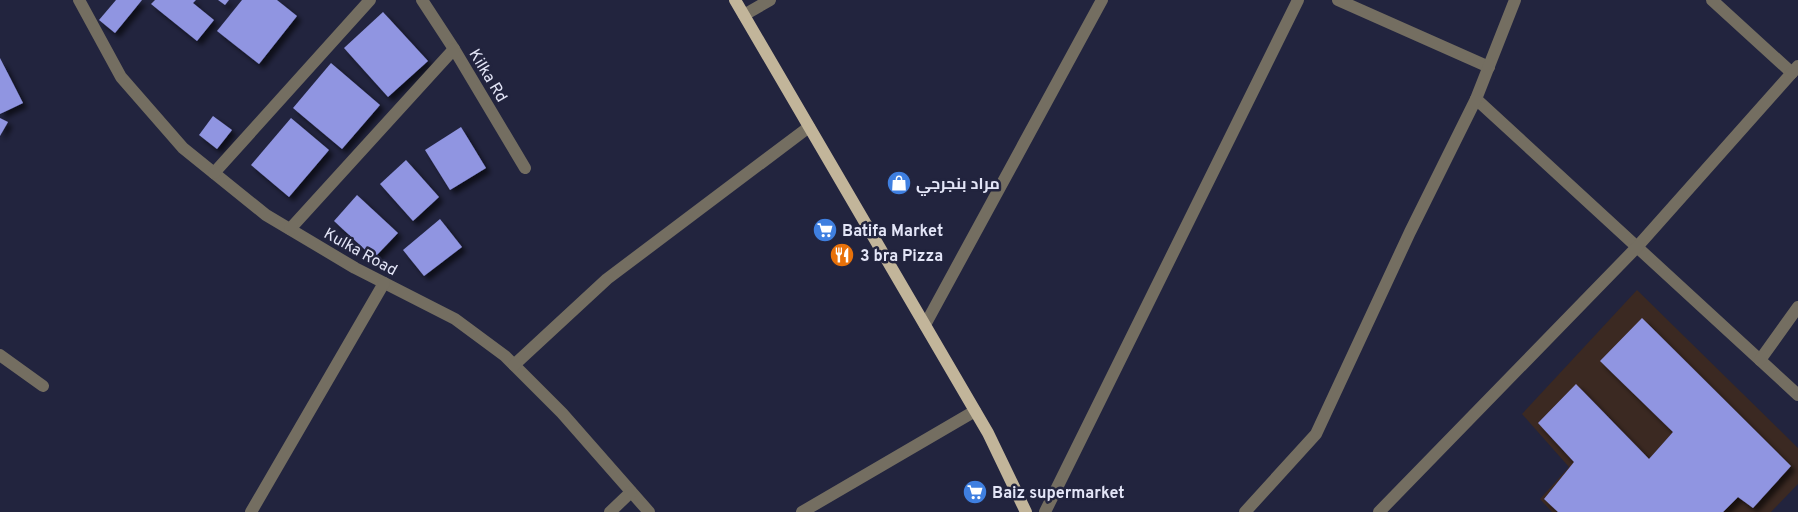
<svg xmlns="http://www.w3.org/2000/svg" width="1798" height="512" viewBox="0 0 1798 512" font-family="Overpass,Cairo,sans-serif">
  <defs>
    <filter id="shadow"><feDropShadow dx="4.5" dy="4.5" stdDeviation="2.5" flood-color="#0009"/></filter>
  </defs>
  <rect width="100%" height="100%" fill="#22243e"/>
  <path fill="#3b2922" d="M1637 290 1798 448V484L1771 512H1552L1540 499 1569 467 1522 414Z"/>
  <g fill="#9095e1" filter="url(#shadow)">
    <path d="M116 0H142L115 33 99 20Z"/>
    <path d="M155 0H196L193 3 214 20 197 41 151 4Z"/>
    <path d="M218 0H229L225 5Z"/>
    <path d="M242 0H277L297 16 259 64 217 31Z"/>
    <path d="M383 12 428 61 388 97 344 48Z"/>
    <path d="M0 58 23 103 0 114Z"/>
    <path d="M331 63 380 105 342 149 293 108Z"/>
    <path d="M213 116 232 130 217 149 199 135Z"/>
    <path d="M0 118 8 122 0 136Z"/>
    <path d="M291 118 329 150 289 197 251 165Z"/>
    <path d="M461 127 486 168 450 190 425 150Z"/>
    <path d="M406 160 439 197 413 221 380 184Z"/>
    <path d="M357 195 398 233 374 258 334 221Z"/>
    <path d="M440 219 462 247 424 276 403 250Z"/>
    <path d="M1642 318 1791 466 1753 508 1738 497 1723 512H1558L1544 499 1574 462 1538 423 1576 384 1649 459 1673 432 1600 361Z"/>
  </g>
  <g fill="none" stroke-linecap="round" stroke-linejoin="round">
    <g stroke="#746e61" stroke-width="12">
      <path d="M79 0 121 77 183 148 266 215 355 268 455 319 505 356 562 413 649 512"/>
      <path d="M422 0 454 49 525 168"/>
      <path d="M1338 0 1489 67"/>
      <path d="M1712 0 1792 73"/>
      <path d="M744 15 770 0"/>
      <path d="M1476 99 1798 395"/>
      <path d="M214 173 370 0"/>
      <path d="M290 229 454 49"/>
      <path d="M925 325 1102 0"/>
      <path d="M0 355 43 386"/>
      <path d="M1760 360 1798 307"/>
      <path d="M514 365 607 279 809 127"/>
      <path d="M251 512 384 283"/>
      <path d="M610 512 631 492"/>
      <path d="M802 512 975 411"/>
      <path d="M1045 512 1298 0"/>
      <path d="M1245 512 1316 434 1410 232 1476 99 1515 0"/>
      <path d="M1379 512 1637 247 1798 66"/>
    </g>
    <path stroke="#c2b59a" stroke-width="12" d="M735 0 988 433 1026 512"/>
  </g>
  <defs>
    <g id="shop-disc" transform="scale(1.25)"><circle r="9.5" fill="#3f7fe0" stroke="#22243e"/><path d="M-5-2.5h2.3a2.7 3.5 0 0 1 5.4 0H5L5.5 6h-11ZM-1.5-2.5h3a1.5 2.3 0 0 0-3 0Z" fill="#fff"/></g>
    <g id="supermarket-disc" transform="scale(1.25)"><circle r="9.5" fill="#3f7fe0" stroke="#22243e"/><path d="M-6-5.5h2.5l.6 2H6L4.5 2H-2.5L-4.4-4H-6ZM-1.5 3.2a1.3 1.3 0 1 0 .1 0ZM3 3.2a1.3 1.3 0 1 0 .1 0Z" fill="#fff"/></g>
    <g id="restaurant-disc" transform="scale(1.25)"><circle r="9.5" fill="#e8710a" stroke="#22243e"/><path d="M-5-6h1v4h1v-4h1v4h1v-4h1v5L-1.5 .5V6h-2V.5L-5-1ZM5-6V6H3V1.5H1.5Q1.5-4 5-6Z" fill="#fff"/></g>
  </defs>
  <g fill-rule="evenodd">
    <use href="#shop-disc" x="899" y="183"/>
    <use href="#supermarket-disc" x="825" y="230"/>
    <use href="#restaurant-disc" x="842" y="255"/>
    <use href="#supermarket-disc" x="975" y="492"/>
  </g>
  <g text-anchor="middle" stroke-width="5" stroke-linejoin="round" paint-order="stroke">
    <g font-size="16" fill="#e3e5f7" stroke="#22243e">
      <text transform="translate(489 75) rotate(59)" y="6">Kilka Rd</text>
      <text transform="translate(361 251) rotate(29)" y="6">Kulka Road</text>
    </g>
    <g font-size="16" font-weight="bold" fill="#e3e5f7" stroke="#22243e" text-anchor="start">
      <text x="916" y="189">مراد بنجرجي</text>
      <text x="842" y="236">Batifa Market</text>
      <text x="860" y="261">3 bra Pizza</text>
      <text x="992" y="498">Baiz supermarket</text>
    </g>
  </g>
</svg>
